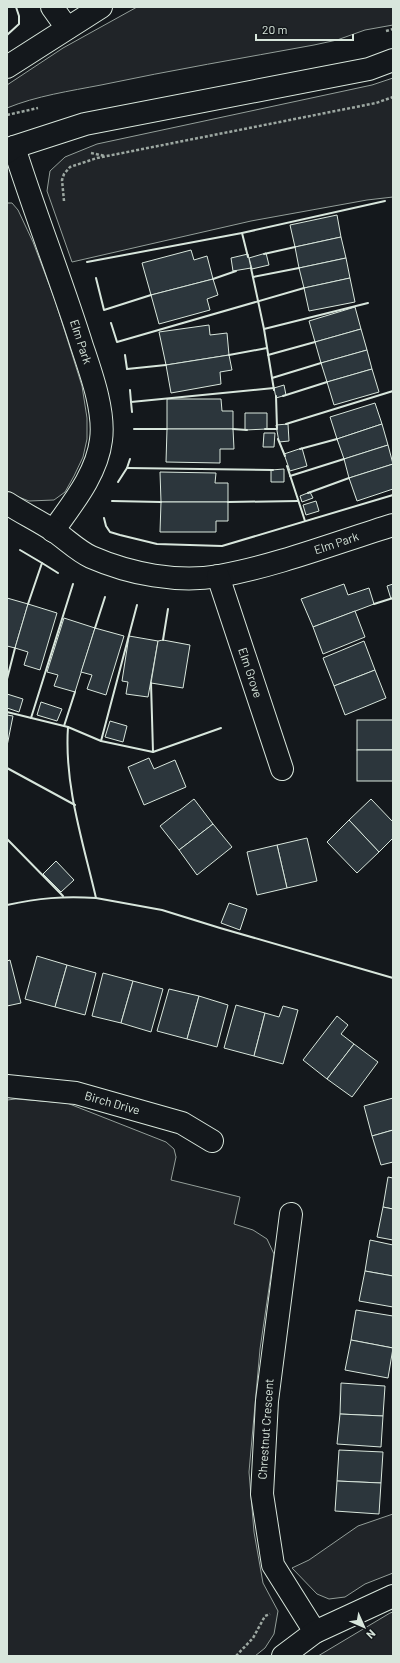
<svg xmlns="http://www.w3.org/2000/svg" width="400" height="1663" viewBox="0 0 400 1663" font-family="Barlow,sans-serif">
  <rect width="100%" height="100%" fill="#14181c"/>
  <g fill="#202428" stroke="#939e99">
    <path d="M137 7H393V25L365 30 337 40 314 45C243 58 172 70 101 85 70 91 36 96 7 108V85L63 48Z"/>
    <path d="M393 78V197L367 200 251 221 72 262 47 191 50 171 65 157 97 144 372 85Z"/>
    <path d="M7 203H12L18 210 33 242 55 300 82 386 87 418V439L83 457 74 476 65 492 54 500 29 501 16 496 7 491Z"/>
    <path d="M16 1099 67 1103 166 1142 174 1149 176 1157 171 1180 240 1197 234 1224 253 1230 267 1239 274 1254 260 1349 249 1472 254 1532 263 1583 278 1611 274 1634 265 1648 255 1656H7V1100Z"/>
    <path d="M393 1514V1573L365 1584 345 1597 329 1599 317 1594 292 1568 309 1560 358 1526Z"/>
    <path d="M393 1612V1656H318L390 1613Z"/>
  </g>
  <g fill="#2c363c" stroke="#d8e6dc">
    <path d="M337 215 341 237 295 247 290 225Z"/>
    <path d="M341 237 346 258 299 268 295 247Z"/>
    <path d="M191 250 194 260 207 256 213 279 151 295 142 263Z"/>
    <path d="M266 253 269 265 252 269 249 258Z"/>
    <path d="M248 254 251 268 233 271 231 258Z"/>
    <path d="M346 258 350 278 304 288 299 268Z"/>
    <path d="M350 278 355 302 309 311 304 288Z"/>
    <path d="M213 279 218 295 207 299 210 310 159 324 151 295Z"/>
    <path d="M355 307 361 329 315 342 309 321Z"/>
    <path d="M209 325 210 335 227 333 229 355 166 365 159 332Z"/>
    <path d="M361 329 367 350 321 363 315 342Z"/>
    <path d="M367 350 372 369 327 382 321 363Z"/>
    <path d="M229 355 232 370 220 372 221 384 171 393 166 365Z"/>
    <path d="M372 369 379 392 334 405 327 382Z"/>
    <path d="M284 385 286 395 276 398 274 388Z"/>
    <path d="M167 399H221L222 411H233V429H167Z"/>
    <path d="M375 403 382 424 337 439 330 417Z"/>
    <path d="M245 413H267V429L245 430Z"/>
    <path d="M288 424 289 441 279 442 276 425Z"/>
    <path d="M382 424 388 445 344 459 337 439Z"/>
    <path d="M167 429H233L234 449H220V463L166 462Z"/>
    <path d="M264 433H275L274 447H263Z"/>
    <path d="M388 445 393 464 349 478 344 459Z"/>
    <path d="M302 448 307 466 290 471 284 454Z"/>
    <path d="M393 464V489L357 501 349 478Z"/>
    <path d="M284 469V482H271V470Z"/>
    <path d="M160 472 216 473 215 483H228V502H161Z"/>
    <path d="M310 492 313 498 302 502 300 496Z"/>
    <path d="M316 501 319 511 306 515 303 505Z"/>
    <path d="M161 502H228V521H216V532H160Z"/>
    <path d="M344 584 348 595 369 588 374 604 313 627 301 599Z"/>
    <path d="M393 584V598L391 599 387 586Z"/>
    <path d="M7 598 28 604 15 648 7 646Z"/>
    <path d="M28 604 57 613 40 670 24 665 28 652 15 648Z"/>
    <path d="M355 611 365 637 323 654 313 627Z"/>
    <path d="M64 618 95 628 75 692 54 686 58 675 47 672Z"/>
    <path d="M95 628 124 636 106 695 87 689 92 675 81 672Z"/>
    <path d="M129 636 158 641 148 697 126 694 128 682 122 681Z"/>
    <path d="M163 640 190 645 183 688 151 683 158 641Z"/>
    <path d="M364 641 375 670 334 686 323 658Z"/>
    <path d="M375 670 386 698 345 715 334 686Z"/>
    <path d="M7 694 23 699 19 712 7 708Z"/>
    <path d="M41 702 62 709 57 721 37 715Z"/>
    <path d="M7 715 13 716 7 746Z"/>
    <rect x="357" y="720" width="36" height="30"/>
    <path d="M110 721 127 726 123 742 105 737Z"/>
    <rect x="357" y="750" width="36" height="31"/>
    <path d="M149 758 154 769 175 760 186 787 144 805 128 767Z"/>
    <path d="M194 799 213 824 179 850 160 826Z"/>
    <path d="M371 799 393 822V838L379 852 349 820Z"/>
    <path d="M349 820 379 852 357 873 327 842Z"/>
    <path d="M213 824 232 847 197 875 179 850Z"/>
    <path d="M307 838 317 881 287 888 277 845Z"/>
    <path d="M277 845 287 888 257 895 247 852Z"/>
    <path d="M56 861 74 880 61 892 43 874Z"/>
    <path d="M229 903 247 909 240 930 221 923Z"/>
    <path d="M37 956 67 965 55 1007 25 999Z"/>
    <path d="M10 960 21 1003 7 1006V961Z"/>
    <path d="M67 965 96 973 85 1015 55 1007Z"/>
    <path d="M103 973 133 981 121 1023 92 1016Z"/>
    <path d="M133 981 163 989 151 1032 121 1023Z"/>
    <path d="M169 989 199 996 187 1039 157 1031Z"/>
    <path d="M199 996 228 1005 217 1047 187 1039Z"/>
    <path d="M236 1005 265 1013 254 1056 224 1048Z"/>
    <path d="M283 1006 298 1010 283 1064 254 1056 265 1013 279 1017Z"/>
    <path d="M337 1016 348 1025 341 1034 354 1044 327 1079 303 1060Z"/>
    <path d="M354 1044 378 1062 352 1097 327 1079Z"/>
    <path d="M393 1098V1130L372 1136 364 1106Z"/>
    <path d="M393 1130V1162L381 1165 372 1136Z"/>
    <path d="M388 1177 393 1178V1209L383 1207Z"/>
    <path d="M383 1207 393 1209V1240L377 1237Z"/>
    <path d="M370 1240 393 1245V1276L365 1271Z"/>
    <path d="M365 1271 393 1276V1307L359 1301Z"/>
    <path d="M356 1310 393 1316V1348L351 1340Z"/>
    <path d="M351 1340 393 1348 388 1378 345 1370Z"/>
    <path d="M341 1383 385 1386 383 1416 340 1414Z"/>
    <path d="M340 1414 383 1416 381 1447 337 1444Z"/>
    <path d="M339 1450 383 1452 381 1483 337 1481Z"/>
    <path d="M337 1481 381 1483 379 1514 335 1511Z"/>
  </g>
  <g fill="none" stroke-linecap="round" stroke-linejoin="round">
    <g stroke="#d8e6dc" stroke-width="24">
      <g id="minor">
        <path d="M52 7 67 28"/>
        <path d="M7 67 101 7"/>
        <path id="s1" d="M14 147C35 214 61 279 82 346 91 373 105 411 101 440 97 474 72 504 53 531"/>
        <path d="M7 152 14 147 85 124 369 69 393 60"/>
        <path id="s2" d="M7 503C22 513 39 521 54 531 66 539 78 551 91 557 130 574 177 583 219 576 276 566 338 542 393 525"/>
        <path id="s3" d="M218 576 282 769"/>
        <path id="s4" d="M7 1086 76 1093 182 1123 212 1141"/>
        <path d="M291 1214 267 1401 262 1494 273 1565 315 1632"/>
        <path d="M283 1656 315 1632 393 1596"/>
      </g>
    </g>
    <g stroke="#9da8a2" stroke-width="2.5" stroke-dasharray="3 2" stroke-linecap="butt">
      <path d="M386 31 393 29"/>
      <path d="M7 115 38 108"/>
      <path d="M91 153 105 156"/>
      <path d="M64 201 62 180 64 174 70 167 97 158 376 103 393 97"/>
      <path d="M236 1656 253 1638 265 1616 270 1614"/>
    </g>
    <use href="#minor" stroke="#14181c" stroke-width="22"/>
    <g stroke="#d8e6dc" stroke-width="2">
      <path d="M7 35 19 24V16L16 7"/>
      <path d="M242 233 248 257"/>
      <path d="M264 254 295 247"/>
      <path d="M87 262 242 233 385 201"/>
      <path d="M251 268 264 329 274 390"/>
      <path d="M253 277 299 268"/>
      <path d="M96 278 104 310 151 295"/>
      <path d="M213 279 236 271"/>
      <path d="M111 323 117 342 304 288"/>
      <path d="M264 329 368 303"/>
      <path d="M125 355 127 369 166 365"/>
      <path d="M229 355 267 348"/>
      <path d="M268 355 315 342"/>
      <path d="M272 378 321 363"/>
      <path d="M130 390 131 402"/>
      <path d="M276 396 277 428"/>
      <path d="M283 396 327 382"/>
      <path d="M132 412 131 402 274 388"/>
      <path d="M286 424 393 391"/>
      <path d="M134 429H167"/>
      <path d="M233 429 247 430"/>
      <path d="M265 429H277"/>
      <path d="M278 439 285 456"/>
      <path d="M300 449 337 439"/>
      <path d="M287 466 305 521"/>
      <path d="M127 468 273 470"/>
      <path d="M290 476 344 459"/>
      <path d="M118 482 127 468 130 459"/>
      <path d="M308 493 349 478"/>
      <path d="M112 501 161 502"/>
      <path d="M228 502 298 501"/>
      <path d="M104 518 106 526 110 532 120 535 157 544 222 546 393 495"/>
      <path d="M20 550 42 563"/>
      <path d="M28 604 42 563 58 573"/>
      <path d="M374 604 393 598"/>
      <path d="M95 628 105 597"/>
      <path d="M163 640 168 609"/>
      <path d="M7 679 15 648"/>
      <path d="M151 683 153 752 221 728"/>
      <path d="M7 712 68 727 101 741 153 752"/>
      <path d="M31 718 73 584"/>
      <path d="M64 726 75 692"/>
      <path d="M101 741 137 605"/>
      <path d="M7 768 75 805"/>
      <path d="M7 839 63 896"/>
      <path d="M96 898 162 910 220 928 393 978"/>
      <path d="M7 905C39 898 63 896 96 898 83 842 64 785 68 727"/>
    </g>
  </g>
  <g text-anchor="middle" stroke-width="3" stroke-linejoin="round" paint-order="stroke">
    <g font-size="12" fill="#d8e6dc" stroke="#14181c">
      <text dy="4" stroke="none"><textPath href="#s1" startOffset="206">Elm Park</textPath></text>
      <text dy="4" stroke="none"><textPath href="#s2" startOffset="353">Elm Park</textPath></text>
      <text dy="4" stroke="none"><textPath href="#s3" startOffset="102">Elm Grove</textPath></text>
      <text dy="4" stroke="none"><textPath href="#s4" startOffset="107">Birch Drive</textPath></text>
      <text transform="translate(266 1429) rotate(-86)" y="4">Chrestnut Crescent</text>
    </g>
  </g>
  <rect width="400" height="1663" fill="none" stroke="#d8e6dc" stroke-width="16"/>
  <g transform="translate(364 1627) rotate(135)" stroke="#14181c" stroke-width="3" paint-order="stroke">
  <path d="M0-3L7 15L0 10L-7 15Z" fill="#d8e6dc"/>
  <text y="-6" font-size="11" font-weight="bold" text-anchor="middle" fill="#d8e6dc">N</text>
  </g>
  <path d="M256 34v6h97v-6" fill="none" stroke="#d8e6dc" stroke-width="2"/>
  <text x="262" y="34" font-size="12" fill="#d8e6dc" stroke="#14181c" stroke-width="3" paint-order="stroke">20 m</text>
</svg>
